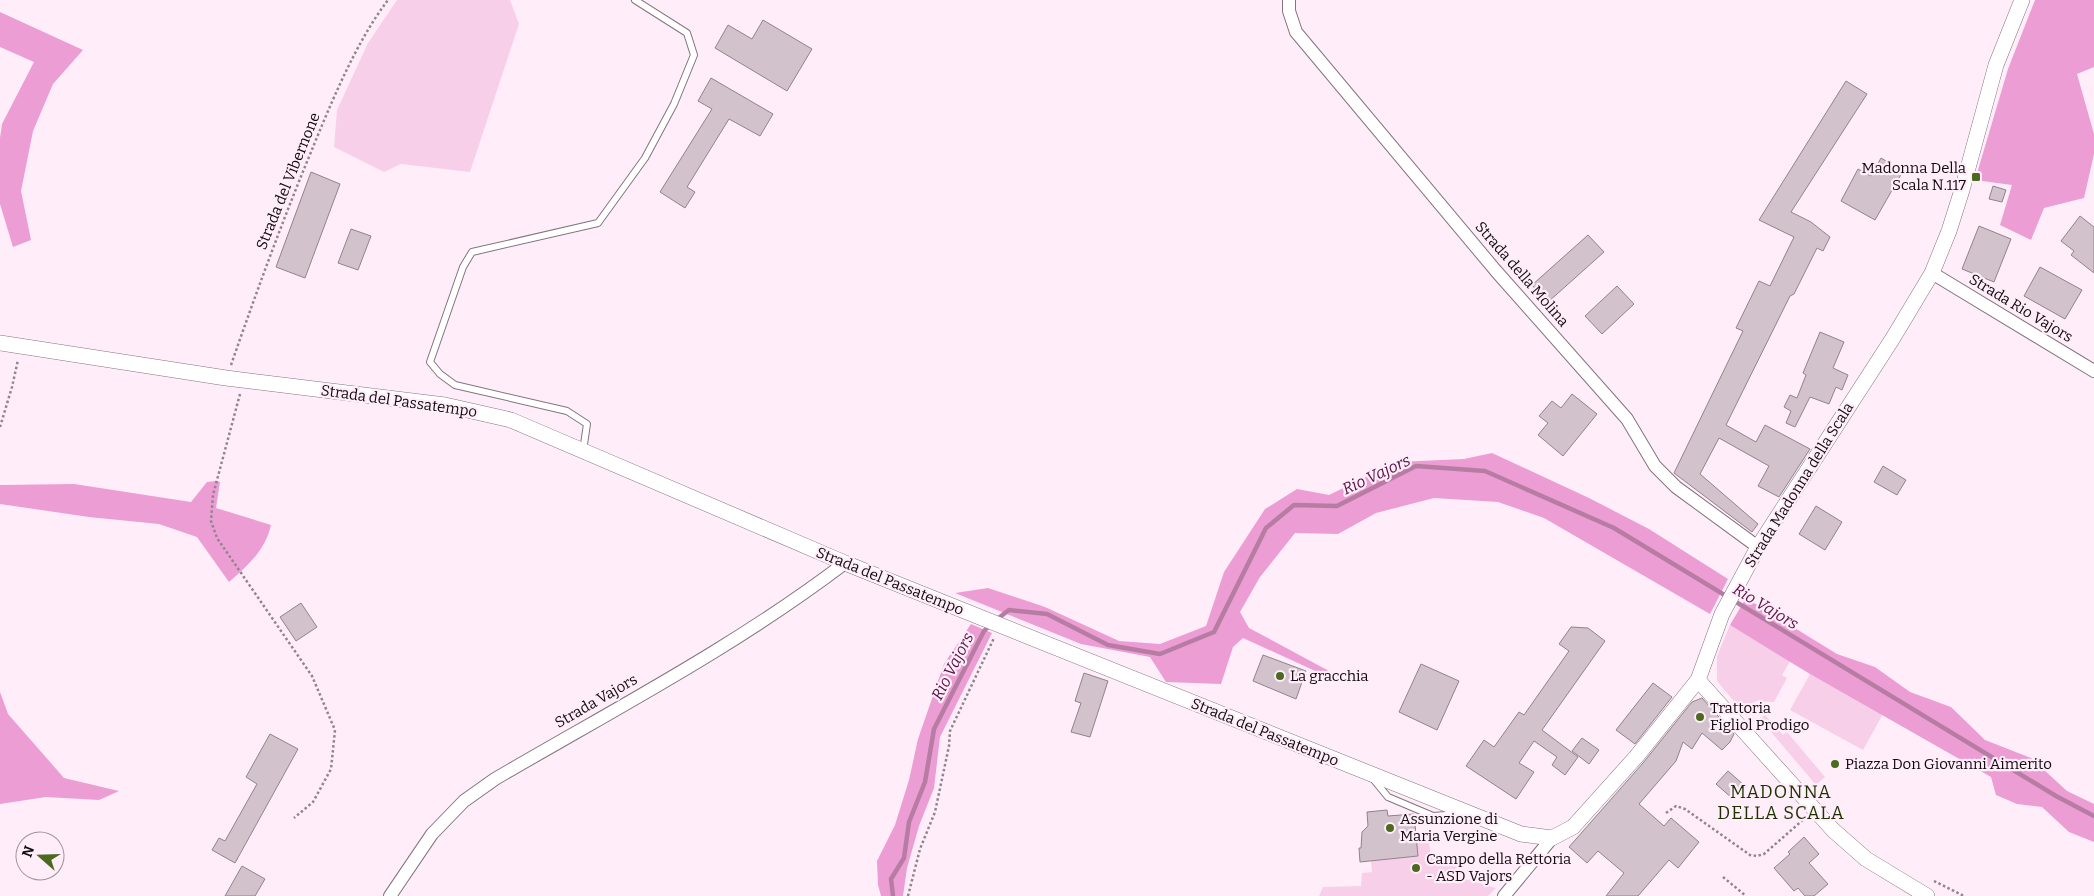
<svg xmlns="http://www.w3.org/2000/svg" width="2094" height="896" viewBox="0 0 2094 896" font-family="Bitter,serif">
  <rect width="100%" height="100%" fill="#ffeef9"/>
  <g fill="#f8cfe9">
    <path d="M397 0H510L519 24 470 172 401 164 384 172 334 147 337 110 368 43Z"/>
    <path d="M1730 625 1791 660 1782 675 1787 678 1774 702 1756 701 1743 712 1717 681V656Z"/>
    <path d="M1810 674 1883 714 1863 750 1790 710Z"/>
    <path d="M1765 715 1783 735 1787 732 1825 777 1816 785 1760 719Z"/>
    <path d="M1427 833 1431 854 1461 864 1458 877 1496 888 1488 896H1319L1323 887 1361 886 1362 873 1372 872 1371 861 1418 856 1416 836Z"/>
  </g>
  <g fill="#ec9dd3">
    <path d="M2035 0H2094V67L2077 74 2094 134V154L2084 198 2044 208 2031 240 2000 225 2012 185 1975 180 2008 69Z"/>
    <path d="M0 12 83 50 53 84 33 131 21 191 31 240 13 247 0 204V138L2 124 34 62 0 47Z"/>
    <path d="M1492 453 1589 498 1649 529 1728 579 1710 614 1544 518 1498 502 1434 498 1376 513 1338 534 1295 533 1260 577 1240 612 1249 628 1342 678 1335 680 1243 638 1233 647 1221 684 1166 682 1150 657 1081 644 955 593 988 588 1045 607 1119 641 1160 644 1206 626 1224 572 1265 509 1297 489 1329 495 1397 462 1464 459Z"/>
    <path d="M216 481 220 482 216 508 271 525C265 551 248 565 229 582L197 537 159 524 89 517 0 504V485L74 484 191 502 207 482Z"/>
    <path d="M1746 598 1837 654 1875 667 1910 692 1951 707 1985 740 2031 758 2067 791 2094 804V842L2069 832 2042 807 2017 804 1996 795 1991 777 1810 674 1730 625Z"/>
    <path d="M971 624 992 633 940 737 934 788 919 826 907 868 903 896H881L878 885 877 861 895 825 909 780 918 739 944 664Z"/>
    <path d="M0 692 8 714 64 778 119 791 99 800 46 797 0 804Z"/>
  </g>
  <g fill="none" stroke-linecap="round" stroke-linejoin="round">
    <g stroke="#b77ca3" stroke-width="4.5">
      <path d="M996 620 1009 610 1047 614 1108 645 1160 654 1214 632 1266 528 1294 505 1337 506 1416 466 1485 471 1614 528 2056 796 2094 816"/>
      <path d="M893 896 891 879 904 858 909 822 925 782 934 729 984 631 990 625"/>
    </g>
  </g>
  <g fill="#d2c2cc" stroke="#91828c">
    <path d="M763 20 812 49 787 91 715 48 728 25 752 39Z"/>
    <path d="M711 78 773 114 760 136 729 119 687 187 695 192 685 208 660 192 712 109 698 101Z"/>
    <path d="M1846 81 1867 94 1791 212 1811 222 1830 237 1823 251 1817 248 1794 294 1790 296 1726 425 1756 442 1765 425 1810 449 1779 497 1758 486 1769 466 1719 438 1700 474 1758 524 1752 532 1674 473 1743 331 1736 328 1759 281 1770 286 1794 237 1759 220Z"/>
    <path d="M1881 158 1903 171 1875 220 1841 201 1858 169 1871 176Z"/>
    <path d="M311 172 340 184 305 278 276 267Z"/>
    <path d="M1993 186 2006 190 2002 202 1989 199Z"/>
    <path d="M2080 216 2094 227V273L2071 255 2074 251 2061 241Z"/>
    <path d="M1979 226 2011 239 1994 282 1962 269Z"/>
    <path d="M351 229 371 236 358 270 338 263Z"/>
    <path d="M1588 235 1604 252 1547 303 1532 285Z"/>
    <path d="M2040 267 2082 290 2065 319 2024 296Z"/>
    <path d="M1617 286 1634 304 1602 334 1585 316Z"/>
    <path d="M1820 332 1844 342 1833 368 1848 375 1842 390 1836 387 1829 404 1810 397 1795 427 1786 423 1791 411 1784 407 1790 395 1797 398 1806 375 1803 373Z"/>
    <path d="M1572 394 1597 414 1563 456 1538 435 1548 423 1539 416 1552 401 1561 408Z"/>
    <path d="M1883 466 1906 480 1897 495 1874 482Z"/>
    <path d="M1816 506 1842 522 1825 550 1799 534Z"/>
    <path d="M301 603 317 627 296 641 280 617Z"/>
    <path d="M1571 627 1588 628 1605 641 1542 730 1578 757 1565 775 1552 765 1557 757 1534 741 1519 763 1534 772 1516 799 1466 766 1484 740 1494 747 1519 712 1524 715 1569 651 1559 644Z"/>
    <path d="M1263 655 1306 671 1296 699 1253 681Z"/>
    <path d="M1421 664 1459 681 1437 730 1399 712Z"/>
    <path d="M1084 673 1108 681 1090 737 1071 732 1081 703 1075 701Z"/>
    <path d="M1653 683 1672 697 1635 744 1616 730Z"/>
    <path d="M1702 698 1734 734 1730 742 1722 750 1702 733 1692 749 1683 742 1676 761 1639 804 1664 826 1671 818 1699 842 1678 868 1669 860 1638 896H1606L1624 873 1598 851 1587 863 1569 847 1643 763 1692 702Z"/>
    <path d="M270 734 298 749 235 863 212 850 219 838 225 841 257 784 246 777Z"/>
    <path d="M1582 738 1599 750 1589 764 1572 751Z"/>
    <path d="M1728 771 1745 786 1733 799 1716 784Z"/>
    <path d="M1387 810 1388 816 1414 814 1418 856 1360 862 1359 848H1361L1362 832 1368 826 1367 812Z"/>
    <path d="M1804 837 1819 854 1809 863 1828 884 1814 896H1805L1798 888 1794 891 1774 868 1790 854 1788 852Z"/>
    <path d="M242 866 265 879 255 896H225Z"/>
  </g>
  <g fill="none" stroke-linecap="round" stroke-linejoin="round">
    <g stroke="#83747e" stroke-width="8">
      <g id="service">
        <path d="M583 451 587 424 567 411 455 385 440 374 430 362 463 267 472 252 598 223 645 158 674 104 694 55 687 33 635 0"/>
        <path d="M1374 780 1388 797 1433 816 1460 814"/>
      </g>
    </g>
    <g stroke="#83747e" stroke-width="14">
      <g id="minor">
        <path d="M1289 0V11L1296 32 1496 271 1627 419 1655 466 1676 487 1758 547"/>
        <path d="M1932 273 2094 371"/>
        <path d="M390 896 432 834 464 801 495 779C613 710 736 646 845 563"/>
        <path d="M1504 896 1552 838"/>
      </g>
    </g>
    <g stroke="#83747e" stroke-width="16">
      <g id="tertiary">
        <path d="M0 343 226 378 445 405 511 420 845 563 1521 834 1552 838 1573 827 1636 757 1698 680 1722 614 1758 547 1893 338 1932 273 1949 231 1962 190 1996 65 2022 0"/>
        <path d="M1698 680 1833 830 1866 859 1927 896"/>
      </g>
    </g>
    <g stroke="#91858d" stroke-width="2.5" stroke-dasharray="2.5 2.5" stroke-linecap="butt">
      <path d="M231 365C256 293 282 222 311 152 331 103 356 42 388 0"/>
      <path d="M240 394 213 495 211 521 217 538 312 676 335 730 331 769 313 802 294 818"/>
      <path d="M0 427 12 387 18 360"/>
      <path d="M1666 813 1676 806 1685 809 1750 855 1757 856 1764 854 1804 819"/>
      <path d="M1723 877 1746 896"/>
      <path d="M1934 881 1964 896"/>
      <path d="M908 896 920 849 935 812 949 746 950 731 994 638"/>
    </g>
    <use href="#service" stroke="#fff" stroke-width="6"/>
    <use href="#minor" stroke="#fff" stroke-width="12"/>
    <use href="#tertiary" stroke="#fff" stroke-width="15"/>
  </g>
  <g fill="#4b6a20" stroke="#ffeef9" stroke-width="2">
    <rect x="1971" y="172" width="10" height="10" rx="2.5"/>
    <circle cx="1280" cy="676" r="5"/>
    <circle cx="1700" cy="717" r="5"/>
    <circle cx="1835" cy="764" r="5"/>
    <circle cx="1390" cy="828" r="5"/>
    <circle cx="1416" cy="868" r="5"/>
  </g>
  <g text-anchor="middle" stroke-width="4.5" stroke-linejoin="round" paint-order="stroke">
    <g font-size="15" fill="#100a0e" stroke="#ffeef9" text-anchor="start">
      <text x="1966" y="173" text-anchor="end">Madonna Della<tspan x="1966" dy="17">Scala N.117</tspan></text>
      <text x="1290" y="681">La gracchia</text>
      <text x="1710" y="713">Trattoria<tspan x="1710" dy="17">Figliol Prodigo</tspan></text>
      <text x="1845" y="769">Piazza Don Giovanni Aimerito</text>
      <text x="1400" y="824">Assunzione di<tspan x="1400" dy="17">Maria Vergine</tspan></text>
      <text x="1426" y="864">Campo della Rettoria<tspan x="1426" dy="17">- ASD Vajors</tspan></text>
    </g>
    <g font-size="15" fill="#100a0e" stroke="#ffeef9">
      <text transform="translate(288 181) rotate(-68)" y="5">Strada del Vibernone</text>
      <text transform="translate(1522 274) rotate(49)" y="5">Strada della Molina</text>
      <text transform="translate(2021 308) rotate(31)" y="5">Strada Rio Vajors</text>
      <text transform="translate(399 401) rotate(8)" y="5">Strada del Passatempo</text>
      <text transform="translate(1799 485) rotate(-58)" y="5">Strada Madonna della Scala</text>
      <text transform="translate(890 581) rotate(22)" y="5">Strada del Passatempo</text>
      <text transform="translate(596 701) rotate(-30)" y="5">Strada Vajors</text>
      <text transform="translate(1265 732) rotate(22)" y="5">Strada del Passatempo</text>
    </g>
    <g font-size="16" font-style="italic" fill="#571246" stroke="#ffeef9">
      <text transform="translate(1376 474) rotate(-25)" y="6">Rio Vajors</text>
      <text transform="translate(1766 606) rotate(31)" y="6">Rio Vajors</text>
      <text transform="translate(952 666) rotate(-63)" y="6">Rio Vajors</text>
    </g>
    <g font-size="18" letter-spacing="1" fill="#1c3100" stroke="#ffeef9">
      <text x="1781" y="798">MADONNA<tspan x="1781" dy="21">DELLA SCALA</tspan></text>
    </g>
  </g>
  <g transform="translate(40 856) rotate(290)"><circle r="24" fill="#ffeef9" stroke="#9f939b"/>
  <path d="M0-4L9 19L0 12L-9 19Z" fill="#4b6a20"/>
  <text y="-8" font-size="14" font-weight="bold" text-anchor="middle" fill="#100a0e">N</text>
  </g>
</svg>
